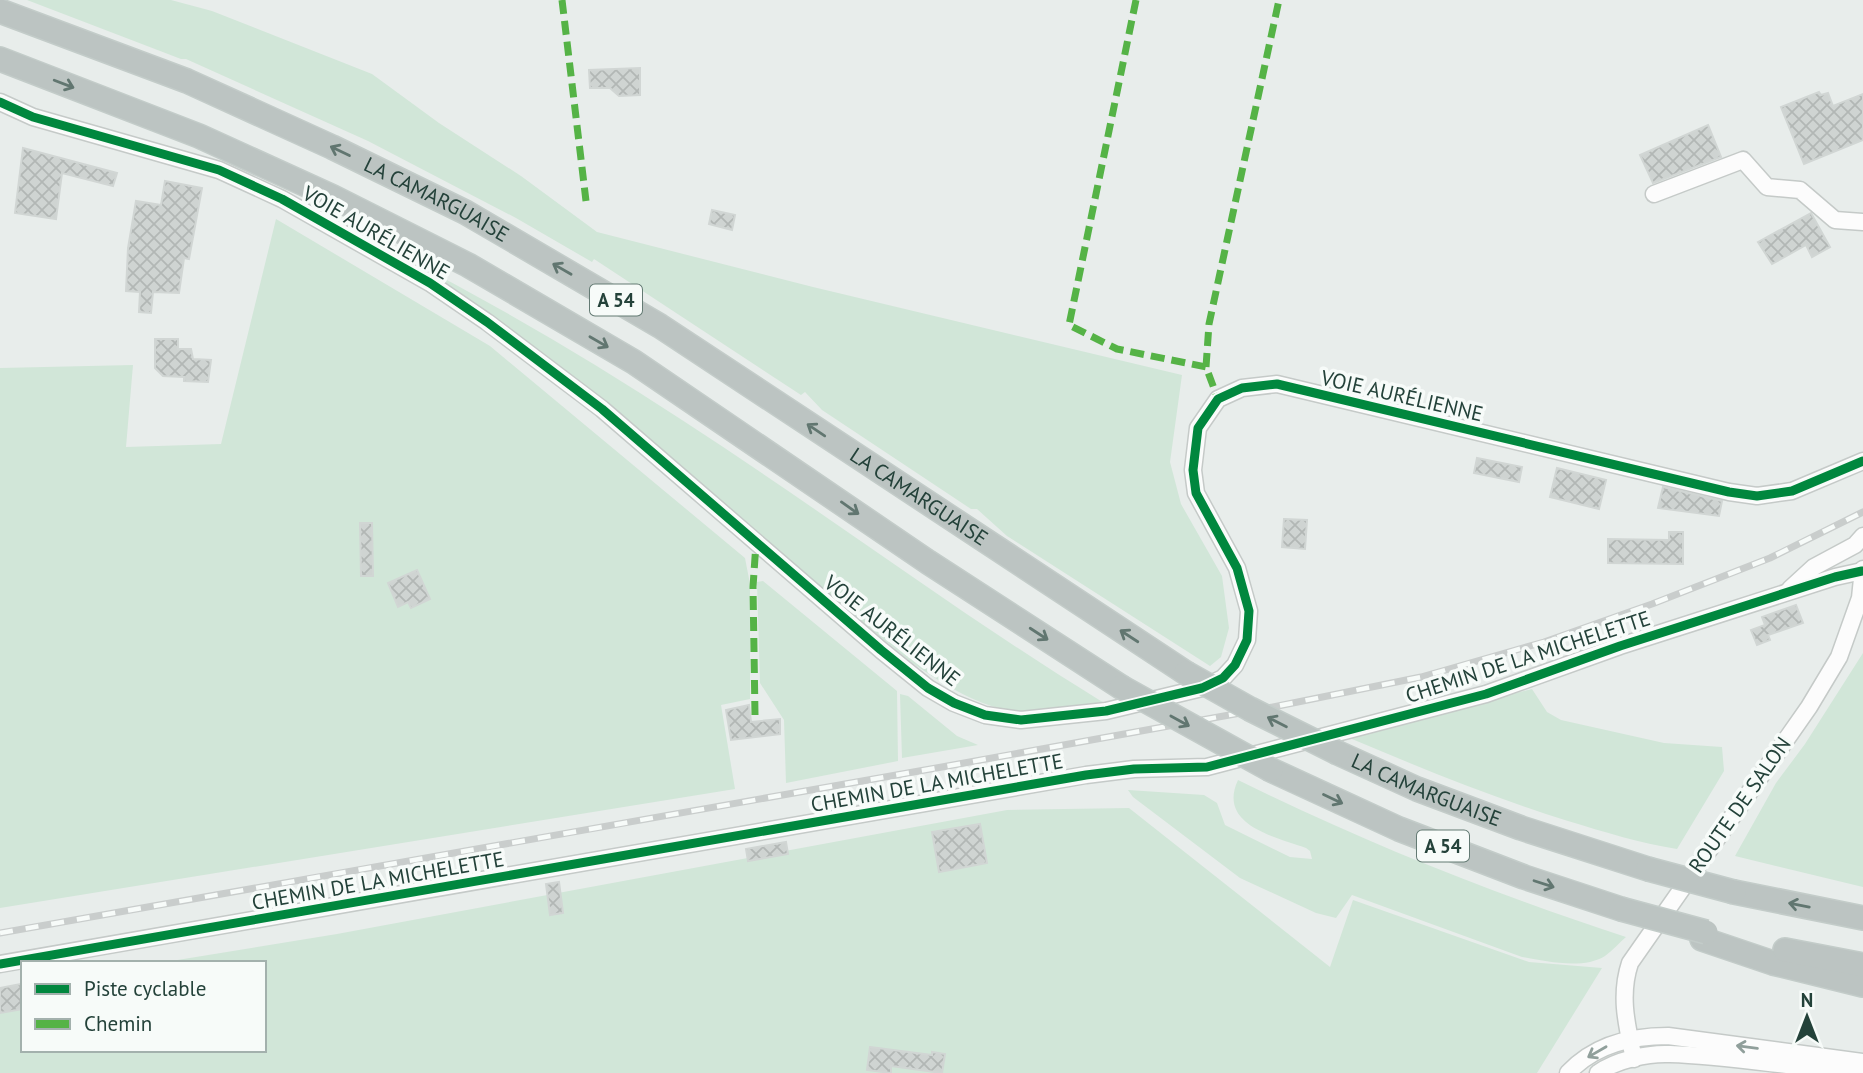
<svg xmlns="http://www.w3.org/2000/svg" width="1863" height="1073" viewBox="0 0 1863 1073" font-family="'PT Sans',sans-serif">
  <defs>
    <pattern id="building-cross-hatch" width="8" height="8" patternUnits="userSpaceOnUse" patternTransform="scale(1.75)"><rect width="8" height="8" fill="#cfd4d2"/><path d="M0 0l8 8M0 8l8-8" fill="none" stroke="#b2b7b5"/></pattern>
  </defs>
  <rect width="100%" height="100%" fill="#e8edeb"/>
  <g fill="#d1e6d8">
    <path d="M27 0H171L212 11 372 74 439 123 521 176 597 232 813 287 1182 375 1170 462 1181 504 1222 576 1229 628 1221 657 1210 666 1007 536 977 509H971L822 410 805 392 801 395 594 259 592 262 516 218 368 141 186 59H181Z"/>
    <path d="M309 211C438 271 563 342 682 420 824 512 959 614 1104 703 1079 706 1052 713 1027 712 983 711 947 686 912 663L598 403Z"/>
    <path d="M276 219 490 346 745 558 750 584V699L721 705 735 789 0 908V368L133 365 126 447 221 444Z"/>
    <path d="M763 581 897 691 898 761 786 783 784 720 760 683 757 582Z"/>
    <path d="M1863 653V887L1735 856 1776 783 1805 744Z"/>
    <path d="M1532 689 1547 712 1561 720 1664 743 1722 747 1724 771 1677 849C1640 843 1604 832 1568 821 1494 798 1423 769 1352 739L1349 734Z"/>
    <path d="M900 694 908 696 957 736 978 745 902 758Z"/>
    <path d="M1238 780C1363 842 1494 894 1626 937 1619 943 1612 951 1605 956 1583 970 1545 961 1522 957L1352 895 1336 918 1316 913 1240 878 1133 797 1128 790 1204 795 1217 803 1225 825 1290 857 1312 859 1310 851 1306 848C1275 837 1217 825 1238 780Z"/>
    <path d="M1129 808 1330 967 1353 900 1529 962 1602 968 1537 1073H0V989L23 985V1050H264V963H159L337 934 1007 810Z"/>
  </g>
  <g fill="url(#building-cross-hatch)" stroke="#d1d6d4" stroke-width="2">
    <path d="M640 68V95L619 96 610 88H590L589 70Z"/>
    <path d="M1819 92 1821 95 1828 93 1833 106 1863 94V140L1804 164 1781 107Z"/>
    <path d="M1708 125 1721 157 1653 183 1640 155Z"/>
    <path d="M23 148 117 173 113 186 62 173 56 219 15 213Z"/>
    <path d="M165 181 202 188 189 259 184 258 179 293 153 292 151 313 139 312 140 292 126 291 128 248 136 201 161 205Z"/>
    <path d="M712 210 735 215 732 230 709 224Z"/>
    <path d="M1811 213 1830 247 1812 257 1806 245 1772 264 1758 242Z"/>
    <path d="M155 339H178V349H191L193 359 211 360 208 382 184 381V377L163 376 155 368Z"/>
    <path d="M1477 458 1522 467 1519 482 1474 473Z"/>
    <path d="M1557 468 1606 480 1599 509 1550 497Z"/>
    <path d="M1663 487 1722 501 1719 516 1658 508Z"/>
    <path d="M1284 519 1307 520 1305 549 1282 547Z"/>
    <path d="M360 523H372L373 576H361Z"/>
    <path d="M1669 532H1683V564L1608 563V539L1669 540Z"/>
    <path d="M417 570 430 599 411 608 408 602 398 607 388 583Z"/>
    <path d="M1796 605 1803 623 1768 635 1770 640 1757 645 1751 630 1765 625 1762 617Z"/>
    <path d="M749 705 751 722 780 719V734L731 740 726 710Z"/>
    <path d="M980 824 987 863 939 872 932 832Z"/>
    <path d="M786 842 788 854 748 861 746 849Z"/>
    <path d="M559 882 563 913 550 915 546 884Z"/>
    <path d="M21 984 23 1009 0 1013V988Z"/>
    <path d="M870 1047 932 1055V1052L945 1054 942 1073 891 1066V1073L867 1070Z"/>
  </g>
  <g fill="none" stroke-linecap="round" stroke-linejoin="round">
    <g stroke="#c5cac8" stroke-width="19">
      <g id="minor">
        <path d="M0 102 33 117 219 170 282 199 430 283 487 322 602 409 881 650 928 688 954 703 985 715 1021 720 1106 711 1202 688 1223 678 1235 665 1247 640 1249 611 1237 568 1196 493 1193 470 1198 428 1218 399 1242 388 1277 384 1729 492 1757 496 1792 491 1863 461"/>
        <path d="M1654 194 1743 160 1767 187 1800 190 1835 220 1863 222"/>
        <path d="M1790 589 1814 567 1855 545 1863 536"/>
        <path d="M0 964 1086 775 1134 769 1207 767 1486 694 1620 646 1835 577 1862 571"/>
        <path d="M1634 1059C1627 1026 1619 996 1630 963L1809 707 1839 657 1860 598 1863 569"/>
        <path d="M1568 1073C1594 1045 1631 1036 1668 1036L1863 1062"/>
        <path d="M1598 1073C1616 1060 1648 1053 1670 1054 1734 1056 1799 1069 1863 1072"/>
      </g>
    </g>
    <g stroke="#c3ccc9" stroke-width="26">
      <g id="highway">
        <path id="s1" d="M0 11 187 81 332 147 465 212 660 326 1186 673"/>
        <path d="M0 59 199 136 333 197 468 265 634 362 928 562 1121 687"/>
        <path id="s2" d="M1338 753 1417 789 1521 828 1648 869"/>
        <path d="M1271 770 1399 829 1524 877 1621 909"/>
        <path d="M1734 892 1863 918"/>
        <path d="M1702 939 1773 963 1863 985"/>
        <path d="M1785 950 1863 965"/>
      </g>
    </g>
    <use href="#minor" stroke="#fcfcfc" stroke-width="16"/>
    <use href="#highway" stroke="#bcc4c2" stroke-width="23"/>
    <g stroke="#c9cdcc" stroke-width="7">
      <path id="rail" d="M0 933 953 765 1268 708 1421 677 1544 642 1652 604 1770 558 1863 512"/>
    </g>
    <use href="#rail" stroke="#f7fbf9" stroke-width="4.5" stroke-dasharray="13" stroke-linecap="butt"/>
    <g stroke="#c3ccc9" stroke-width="26" stroke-linecap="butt">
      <g id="highway-bridge">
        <path d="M1186 673 1250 709 1338 753"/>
        <path d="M1121 687 1271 770"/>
        <path d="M1648 869 1734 892"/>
        <path d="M1621 909 1706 932"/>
      </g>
    </g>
    <use href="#highway-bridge" stroke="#bcc4c2" stroke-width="23"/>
    <g stroke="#55b346" stroke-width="7" stroke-dasharray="14 7" stroke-linecap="butt">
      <path d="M562 0 586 201"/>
      <path d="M1136 0 1069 325 1117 349 1206 367 1218 399"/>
      <path d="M1206 367 1209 324 1279 0"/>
      <path d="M755 715 753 587 756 543"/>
    </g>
    <g stroke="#f7fbf9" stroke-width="13">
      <g id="cycleway">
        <path d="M0 102 33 117 219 170 282 199 430 283 487 322 602 409 881 650 928 688 954 703 985 715 1021 720 1106 711 1202 688 1223 678 1235 665 1247 640 1249 611 1237 568 1196 493 1193 470 1198 428 1218 399 1242 388 1277 384 1729 492 1757 496 1792 491 1863 461"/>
        <path d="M0 964 1086 775 1134 769 1207 767 1486 694 1620 646 1835 577 1862 571"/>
      </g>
    </g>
    <use href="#cycleway" stroke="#00873e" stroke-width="9"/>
  </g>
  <defs><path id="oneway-shaft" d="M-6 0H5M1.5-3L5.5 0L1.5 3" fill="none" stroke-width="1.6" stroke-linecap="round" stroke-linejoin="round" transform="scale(1.75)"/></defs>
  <g stroke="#617670">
    <use href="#oneway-shaft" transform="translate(64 84) rotate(21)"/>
    <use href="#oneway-shaft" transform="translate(340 151) rotate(-154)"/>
    <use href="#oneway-shaft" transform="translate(562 269) rotate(-150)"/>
    <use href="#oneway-shaft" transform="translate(599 342) rotate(30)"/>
    <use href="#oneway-shaft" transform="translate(816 430) rotate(-146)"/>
    <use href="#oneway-shaft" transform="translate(850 508) rotate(35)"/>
    <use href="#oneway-shaft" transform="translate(1039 634) rotate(33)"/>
    <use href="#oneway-shaft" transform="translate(1129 636) rotate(-147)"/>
    <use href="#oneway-shaft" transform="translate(1180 721) rotate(29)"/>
    <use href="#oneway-shaft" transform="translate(1277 722) rotate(-153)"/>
    <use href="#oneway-shaft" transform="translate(1333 799) rotate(25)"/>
    <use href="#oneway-shaft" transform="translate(1544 884) rotate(18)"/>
    <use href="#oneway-shaft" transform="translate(1799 905) rotate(-169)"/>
  </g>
  <g stroke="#909f9b">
    <use href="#oneway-shaft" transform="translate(1747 1047) rotate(-173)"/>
    <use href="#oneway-shaft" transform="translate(1597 1052) rotate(150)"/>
  </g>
  <g text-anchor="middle" stroke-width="7" stroke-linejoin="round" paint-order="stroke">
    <g fill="#f7fbf9" stroke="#637a73" stroke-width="2">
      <rect x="590" y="284.5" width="52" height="31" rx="5"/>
      <rect x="1417" y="830.5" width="52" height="31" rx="5"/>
    </g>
    <g font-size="19" font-weight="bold" fill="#24423a">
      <text x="616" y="307">A 54</text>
      <text x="1443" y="853">A 54</text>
    </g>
    <g font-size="21" fill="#24423a" stroke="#f7fbf9">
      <text dy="7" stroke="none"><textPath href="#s1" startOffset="476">LA CAMARGUAISE</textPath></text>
      <text transform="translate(376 233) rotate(30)" y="7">VOIE AURÉLIENNE</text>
      <text transform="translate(1402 396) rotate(13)" y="7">VOIE AURÉLIENNE</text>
      <text dy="7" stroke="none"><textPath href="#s1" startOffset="1043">LA CAMARGUAISE</textPath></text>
      <text transform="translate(892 631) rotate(38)" y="7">VOIE AURÉLIENNE</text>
      <text transform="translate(1528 657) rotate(-18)" y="7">CHEMIN DE LA MICHELETTE</text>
      <text transform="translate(937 783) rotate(-10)" y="7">CHEMIN DE LA MICHELETTE</text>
      <text dy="7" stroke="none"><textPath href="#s2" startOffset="96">LA CAMARGUAISE</textPath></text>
      <text transform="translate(1740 805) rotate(-55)" y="7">ROUTE DE SALON</text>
      <text transform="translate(378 881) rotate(-10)" y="7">CHEMIN DE LA MICHELETTE</text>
    </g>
  </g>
  <rect x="21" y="961" width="245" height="91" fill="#f7fbf9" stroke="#a3b1ad" stroke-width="2"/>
  <rect x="35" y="984" width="35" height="10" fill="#00873e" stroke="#a3b1ad" stroke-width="2"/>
  <text x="84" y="996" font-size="21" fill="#24423a">Piste cyclable</text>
  <rect x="35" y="1019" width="35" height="10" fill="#55b346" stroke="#a3b1ad" stroke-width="2"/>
  <text x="84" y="1031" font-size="21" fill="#24423a">Chemin</text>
  <g transform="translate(1807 1017)" stroke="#f7fbf9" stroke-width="5" paint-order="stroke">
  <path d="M0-5L12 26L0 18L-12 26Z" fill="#24423a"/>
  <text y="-10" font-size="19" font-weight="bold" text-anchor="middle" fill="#24423a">N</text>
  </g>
</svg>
